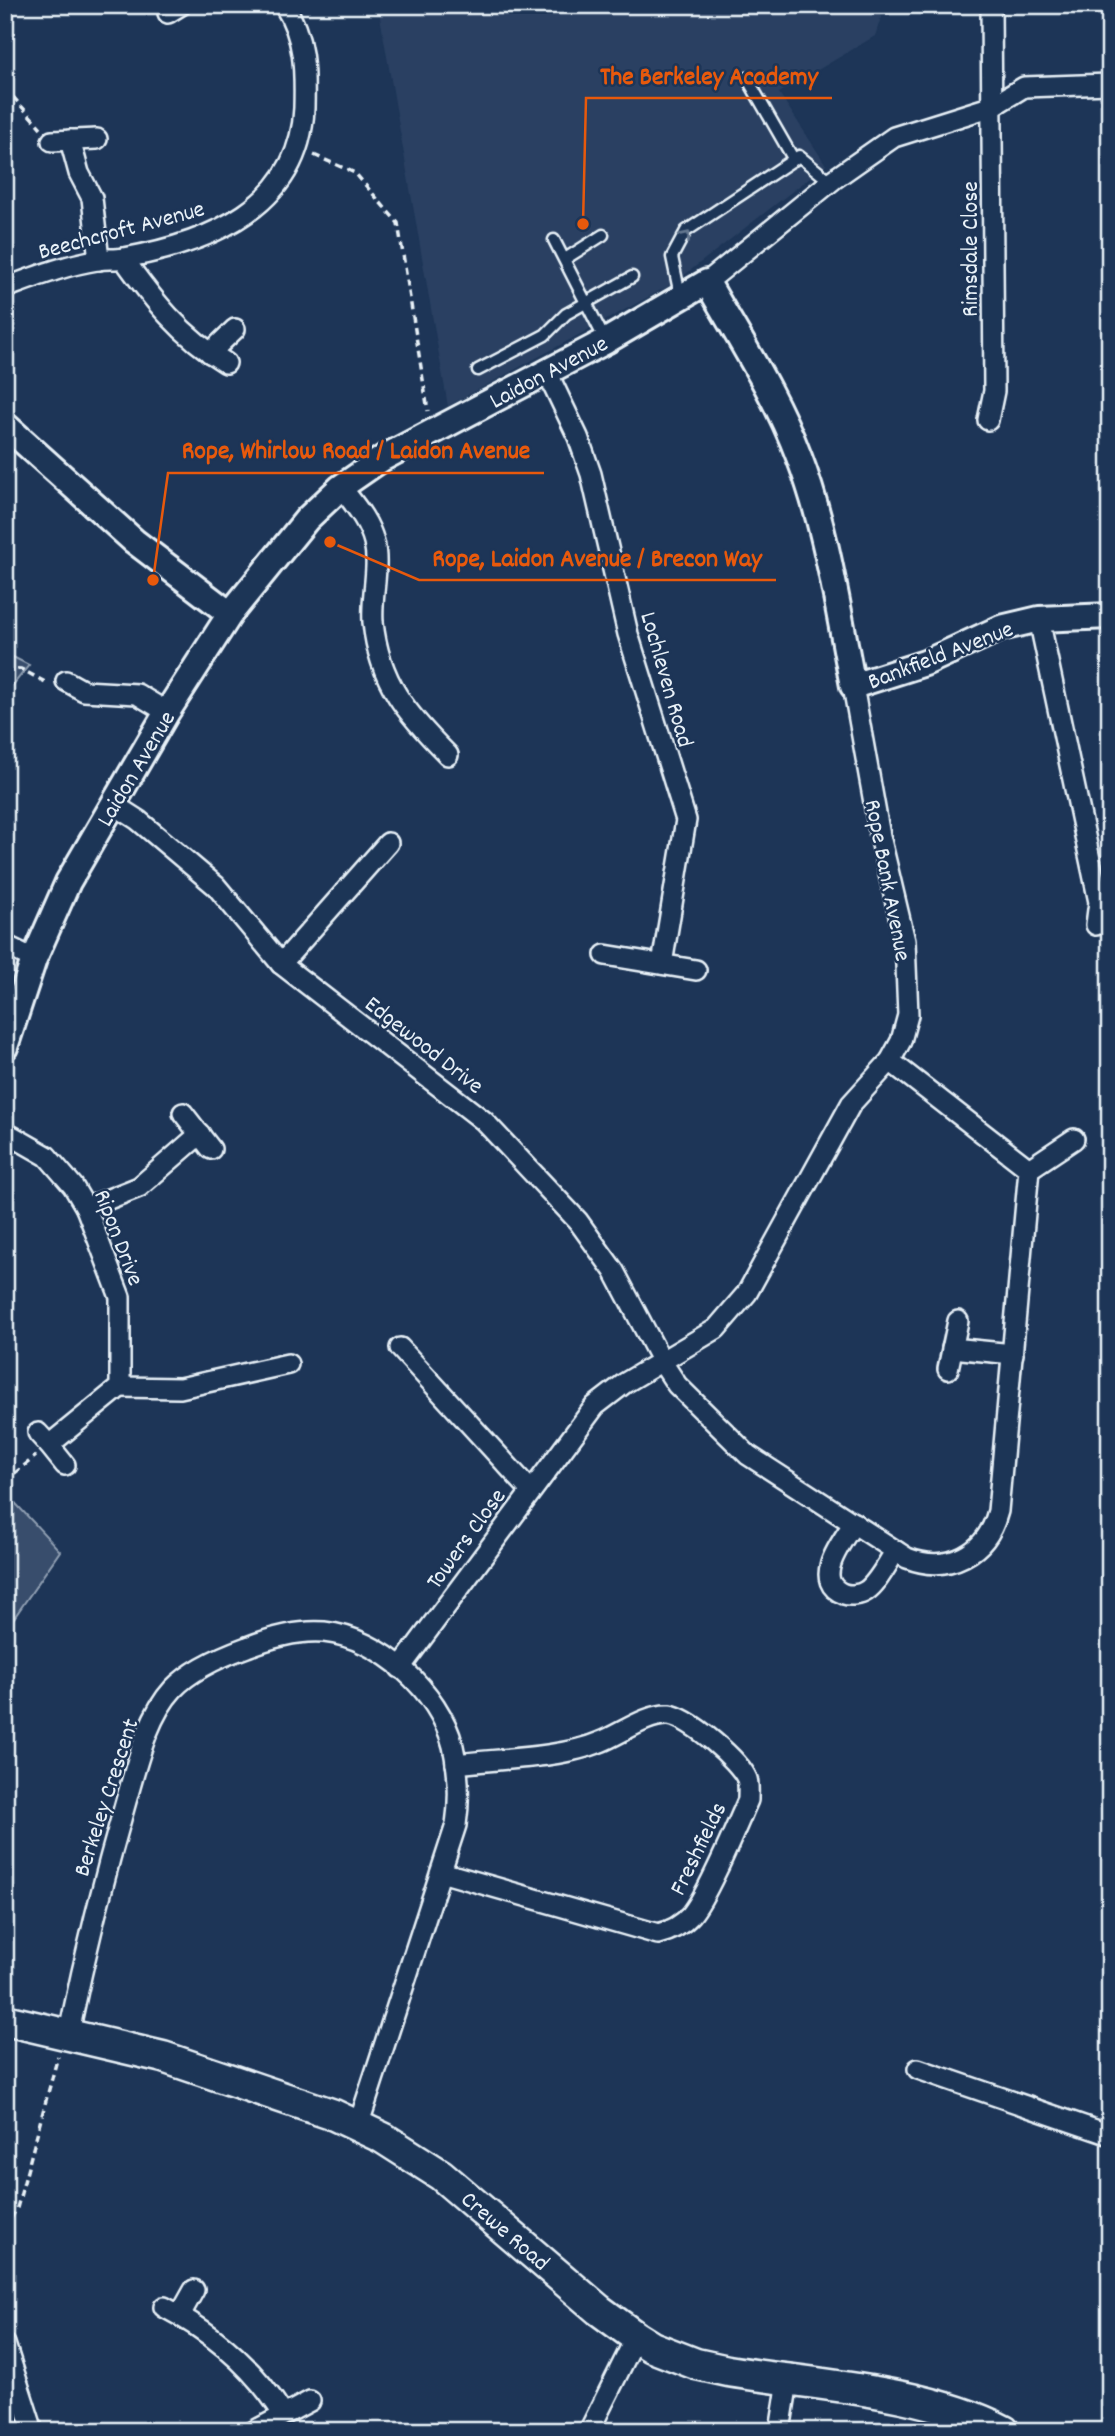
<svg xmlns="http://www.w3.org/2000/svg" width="1115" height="2436" viewBox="0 0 1115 2436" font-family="Dekko,sans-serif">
  <rect width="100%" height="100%" fill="#1d3557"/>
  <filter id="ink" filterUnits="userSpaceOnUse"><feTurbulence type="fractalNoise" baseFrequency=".0143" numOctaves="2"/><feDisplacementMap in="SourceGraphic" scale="14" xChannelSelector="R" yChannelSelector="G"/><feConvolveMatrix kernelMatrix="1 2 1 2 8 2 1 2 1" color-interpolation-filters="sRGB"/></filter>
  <g filter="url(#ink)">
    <path fill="#2a4162" d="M378 5H885L875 36 779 93 826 165 674 283 448 406Z"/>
    <g fill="#374d6c" stroke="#909fb2" stroke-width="2">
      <path d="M5 653 29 665 5 695Z"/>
      <path d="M5 1492 60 1551 5 1631Z"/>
    </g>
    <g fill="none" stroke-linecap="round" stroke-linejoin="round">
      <g stroke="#e8f1f8" stroke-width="15">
        <g id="service">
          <path d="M747 78 794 160"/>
          <path d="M554 240 605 340"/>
          <path d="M565 259 603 235"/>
          <path d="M680 295 672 257 686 231 799 156 831 182"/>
          <path d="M478 370 545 335 566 314 632 277"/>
        </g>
      </g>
      <g stroke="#e8f1f8" stroke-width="24">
        <g id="minor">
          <path d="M168 13 181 5"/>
          <path d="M70 140 79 173 92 198 99 260"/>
          <path d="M52 141 97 139"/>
          <path d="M123 258C153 300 181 336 226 363"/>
          <path d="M707 282 834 179 894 137 993 106 1024 87 1110 84"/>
          <path d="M5 288C35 277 65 265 97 260 106 258 115 260 124 258 209 243 300 207 304 108 305 70 305 38 284 5"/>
          <path d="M210 353 235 329"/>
          <path d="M547 372 578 437 591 474 628 634 686 820 662 964"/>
          <path d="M988 420 994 391 991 5"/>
          <path d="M341 487C354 504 369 521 374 542 380 567 371 596 373 622 379 682 407 714 448 755"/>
          <path d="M1039 619 1099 902 1096 925"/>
          <path d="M66 681 84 691 137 694 167 712"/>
          <path d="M113 804 138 820 216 886 281 964 484 1121 578 1221 614 1271 662 1362 677 1385 748 1455 907 1558C948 1574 987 1554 998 1511L1029 1169 890 1061"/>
          <path d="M5 945 34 959"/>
          <path d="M605 955 696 970"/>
          <path d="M281 964 388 843"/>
          <path d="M183 1113 211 1149"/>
          <path d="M5 1132 47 1156 73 1186 86 1208 120 1297V1387L49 1445 38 1433"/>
          <path d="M1029 1169 1074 1139"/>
          <path d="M86 1208 139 1187 200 1134"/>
          <path d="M400 1348 530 1490"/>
          <path d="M952 1348 1013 1354"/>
          <path d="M948 1369 958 1321"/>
          <path d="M120 1387 180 1388 288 1364"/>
          <path d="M49 1445 65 1465"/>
          <path d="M854 1523C843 1540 810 1581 844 1594 850 1596 860 1595 866 1591 878 1583 887 1563 896 1551"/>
          <path d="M400 1668 595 1406 625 1383 716 1329 747 1293 851 1104 890 1061 901 1041 908 1015 905 941 880 836 853 686"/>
          <path d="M441 1872 658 1934C671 1931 682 1925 691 1915 708 1895 736 1827 748 1800 748 1793 749 1785 747 1779 740 1761 689 1717 669 1715 646 1714 621 1734 600 1742 563 1758 497 1759 456 1764"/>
          <path d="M69 2032C85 1954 104 1877 126 1801 137 1764 147 1717 173 1689 192 1669 222 1656 247 1647 270 1638 299 1630 324 1632 381 1638 439 1691 453 1746 459 1773 460 1798 456 1825L358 2126"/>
          <path d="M918 2069 1110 2135"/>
          <path d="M164 2307C212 2332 254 2368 283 2414"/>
          <path d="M180 2315 194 2290"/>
          <path d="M5 2344 33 2431"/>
          <path d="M254 2431 310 2401"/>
          <path d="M589 2431 636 2337"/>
          <path d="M780 2431 788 2381"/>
        </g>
      </g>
      <g stroke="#e8f1f8" stroke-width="30">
        <g id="tertiary">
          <path d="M5 425 134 541 230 614"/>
          <path d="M5 1047 34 959 68 882 167 712 230 614 307 519 341 487 383 458 606 341 707 282C739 339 776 395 799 457 827 530 838 610 853 686L925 663 1001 628 1039 619 1110 616"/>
        </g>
      </g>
      <g stroke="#e8f1f8" stroke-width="35">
        <path id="primary" d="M5 2020 163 2057 334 2115 383 2138 441 2175 599 2310 636 2337 652 2347 696 2364 728 2371C816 2385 925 2390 1004 2431"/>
      </g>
      <g stroke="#e8f1f8" stroke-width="3.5" stroke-dasharray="7 5" stroke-linecap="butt">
        <path d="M5 88 41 128"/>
        <path d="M314 155 355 173 398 223 428 411"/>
        <path d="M5 668 21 669 47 683"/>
        <path d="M5 1481 36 1456"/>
        <path d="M5 2229 17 2208 58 2056"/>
      </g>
      <use href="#service" stroke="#1d3557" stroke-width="10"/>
      <use href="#minor" stroke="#1d3557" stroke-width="19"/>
      <use href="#tertiary" stroke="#1d3557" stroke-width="24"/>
      <use href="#primary" stroke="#1d3557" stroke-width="30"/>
    </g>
    <defs><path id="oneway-chevron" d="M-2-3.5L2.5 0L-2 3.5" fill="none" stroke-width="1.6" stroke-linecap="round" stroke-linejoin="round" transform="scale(1.75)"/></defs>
    <use stroke="#64778f" href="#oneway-chevron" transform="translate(686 236) rotate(-51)"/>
  </g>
  <g text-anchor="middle" stroke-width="5" stroke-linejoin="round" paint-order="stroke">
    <g font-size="24" fill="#e8f1f8" stroke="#1d3557">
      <text transform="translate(121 229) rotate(-15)" y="8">Beechcroft Avenue</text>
      <text transform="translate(969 249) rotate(-90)" y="8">Rimsdale Close</text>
      <text transform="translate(548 371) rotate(-28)" y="8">Laidon Avenue</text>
      <text transform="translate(940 654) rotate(-21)" y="8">Bankfield Avenue</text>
      <text transform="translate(668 679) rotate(74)" y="8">Lochleven Road</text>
      <text transform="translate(135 768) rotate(-59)" y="8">Laidon Avenue</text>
      <text transform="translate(889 880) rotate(79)" y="8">Rope Bank Avenue</text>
      <text transform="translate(425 1044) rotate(38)" y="8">Edgewood Drive</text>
      <text transform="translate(120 1237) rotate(69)" y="8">Ripon Drive</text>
      <text transform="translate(465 1538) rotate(-54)" y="8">Towers Close</text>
      <text transform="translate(105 1797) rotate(-72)" y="8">Berkeley Crescent</text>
      <text transform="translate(697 1848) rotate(-64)" y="8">Freshfields</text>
      <text transform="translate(506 2230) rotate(41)" y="8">Crewe Road</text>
    </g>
  </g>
  <path fill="none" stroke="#e8590c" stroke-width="2.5" d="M583 224L586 98H832M153 580L168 473H544M330 542L419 580H776"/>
  <g fill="#e8590c" stroke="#1d3557" stroke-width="2.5">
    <circle cx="583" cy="224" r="7"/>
    <circle cx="153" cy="580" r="7"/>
    <circle cx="330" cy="542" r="7"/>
  </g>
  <g font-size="26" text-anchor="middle" font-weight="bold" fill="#e8590c" stroke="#1d3557" stroke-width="5" stroke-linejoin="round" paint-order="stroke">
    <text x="709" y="84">The Berkeley Academy</text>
    <text x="356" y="458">Rope, Whirlow Road / Laidon Avenue</text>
    <text x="597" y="566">Rope, Laidon Avenue / Brecon Way</text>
  </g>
  <rect width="1115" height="2436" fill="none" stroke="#1d3557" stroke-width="28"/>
  <rect x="14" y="14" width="1087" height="2408" fill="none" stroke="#e8f1f8" stroke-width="2.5" filter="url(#ink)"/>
</svg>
